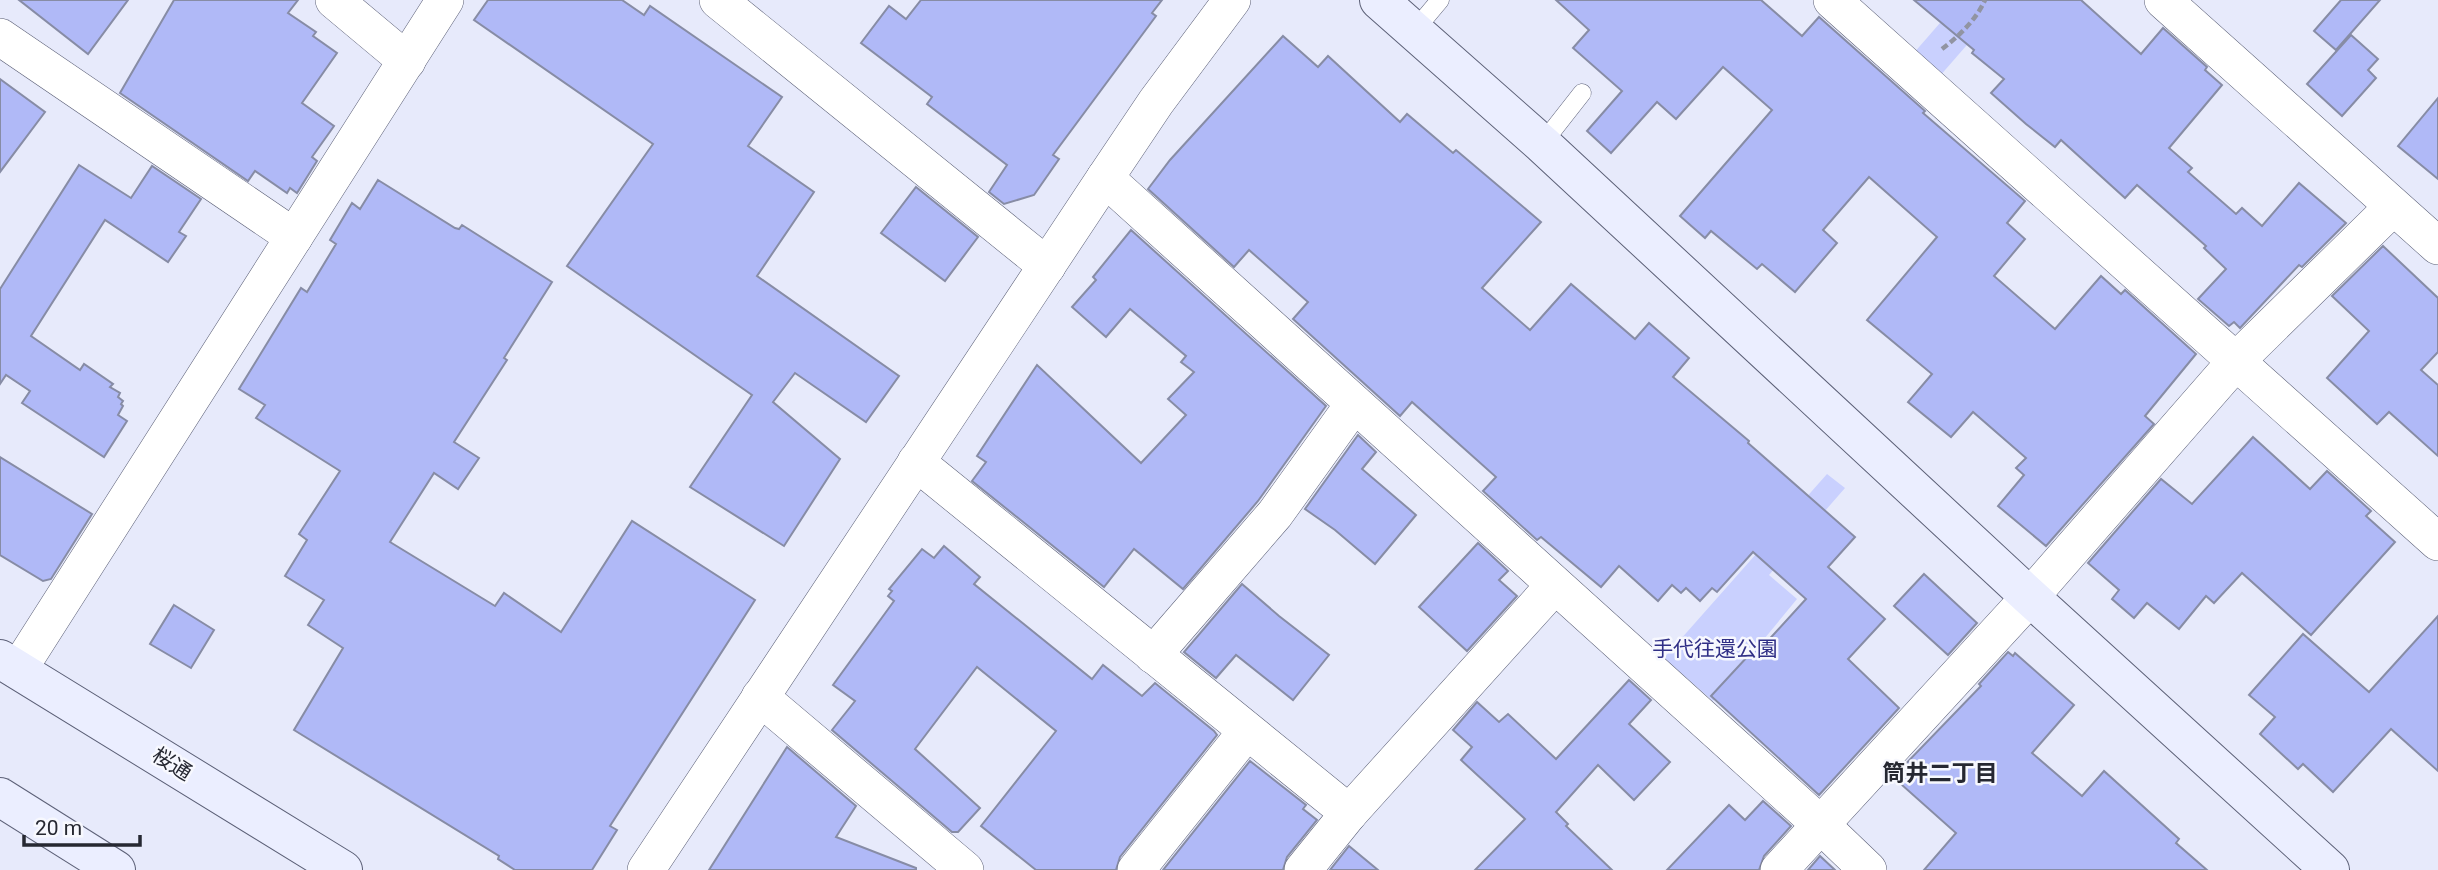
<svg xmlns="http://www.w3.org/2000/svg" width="2438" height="870" viewBox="0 0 2438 870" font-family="Roboto,'Noto Sans JP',sans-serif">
  <rect width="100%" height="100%" fill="#e7eafb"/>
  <g fill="#c9d0fe">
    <path d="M1960 0H2006L1939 77 1913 54Z"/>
    <path d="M1827 474 1845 488 1769 575 1797 599 1713 701 1664 658Z"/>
  </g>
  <g fill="#b0b9f7" stroke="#878ca5" stroke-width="2">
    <path d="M19 0H128L88 54Z"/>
    <path d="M174 0H298L288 13 316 32 313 36 337 53 302 103 334 126 312 157 317 161 297 193 290 188 287 193 255 171 248 181 120 93Z"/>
    <path d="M488 0H622L644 15 650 6 782 97 748 146 814 192 757 276 899 376 866 422 795 373 773 402 840 459 784 546 690 487 752 395 567 266 653 144 474 20Z"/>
    <path d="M921 0H1162L1152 13 1156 16 1053 155 1059 159 1034 195 1004 204 989 192 1007 165 927 104 932 97 861 43 889 6 906 19Z"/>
    <path d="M1556 0H1761L1802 36 1819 17 1925 111 1923 113 2025 201 2007 223 2025 239 1994 276 2055 329 2101 276 2121 294 2125 290 2196 354 2145 416 2154 424 2046 546 1998 506 2024 475 2016 468 2026 458 1973 412 1951 437 1908 402 1932 374 1867 320 1937 237 1869 177 1823 230 1837 243 1795 292 1762 264 1757 269 1711 231 1705 238 1680 216 1772 110 1723 67 1676 119 1657 102 1611 153 1587 131 1622 91 1573 48 1589 30Z"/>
    <path d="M1914 0H2081L2141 54 2163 28 2207 67 2205 70 2222 85 2169 148 2192 168 2188 172 2236 214 2242 208 2262 226 2299 183 2346 223 2302 267 2299 265 2240 328 2234 322 2229 326 2198 299 2226 269 2204 248 2206 246 2137 185 2125 198 2061 140 2055 147 2026 124 1991 93 2004 79 1972 53 1974 50Z"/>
    <path d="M2341 0H2380L2336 50 2314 31Z"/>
    <path d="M2351 35 2378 59 2368 70 2376 78 2342 116 2307 84Z"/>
    <path d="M1283 36 1318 67 1328 56 1400 122 1407 114 1453 153 1456 150 1541 222 1482 288 1530 330 1571 284 1635 339 1649 323 1689 358 1673 377 1749 441 1748 443 1855 537 1828 567 1885 619 1848 659 1899 708 1819 795 1711 696 1761 642 1764 645 1806 599 1753 552 1717 592 1712 588 1700 601 1686 588 1681 593 1672 585 1658 601 1619 566 1601 587 1541 537 1537 540 1483 491 1496 477 1412 402 1400 416 1293 319 1308 302 1249 250 1234 267 1148 189 1170 160Z"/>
    <path d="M0 79 45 112 0 172Z"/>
    <path d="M2438 98V179L2398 146Z"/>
    <path d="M79 165 131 198 152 166 201 199 179 232 186 236 168 262 105 220 31 336 80 370 84 364 113 384 110 387 120 393 118 397 123 401 121 404 123 406 118 415 127 421 104 457 22 403 30 391 6 375 0 384V289Z"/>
    <path d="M378 180 455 228 459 229 462 225 552 282 504 358 507 360 454 442 479 458 458 489 434 473 390 542 495 606 504 593 561 632 632 521 755 600 610 826 617 830 592 870H515L498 859 499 856 294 730 343 648 308 625 324 600 285 576 307 540 299 534 340 471 256 418 265 405 239 389 301 288 307 292 336 244 330 240 352 203 360 209Z"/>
    <path d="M916 187 978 237 945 281 881 233Z"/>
    <path d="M1131 230 1326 406 1258 501 1183 589 1134 549 1104 587 972 481 986 462 977 456 1037 365 1141 463 1186 415 1168 399 1194 372 1181 362 1186 356 1130 309 1106 337 1072 307 1096 280 1093 277Z"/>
    <path d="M2383 246 2438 298V352L2421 370 2438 385V456L2389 412 2377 424 2327 378 2369 331 2332 296Z"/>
    <path d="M1358 435 1376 452 1362 469 1416 515 1375 564 1335 530 1305 509Z"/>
    <path d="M2253 437 2310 489 2327 471 2371 511 2366 516 2395 542 2311 635 2242 573 2214 603 2206 596 2179 629 2147 603 2134 618 2112 599 2119 590 2088 563 2161 479 2192 504Z"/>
    <path d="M0 457 92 514 51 579 43 581 0 555Z"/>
    <path d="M1478 543 1508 571 1499 580 1517 596 1467 651 1419 607Z"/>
    <path d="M944 546 980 577 974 584 1092 679 1103 665 1142 696 1155 683 1214 731 1217 735 1120 857 1116 870H1036L981 826 1056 731 977 667 915 749 980 808 958 832H952L832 730 855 701 833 685 894 601 888 596 892 591 889 589 922 549 934 558Z"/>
    <path d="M1924 574 1977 623 1948 655 1894 606Z"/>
    <path d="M1242 584 1279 616 1329 655 1293 700 1236 655 1216 678 1184 652Z"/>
    <path d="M174 605 214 630 191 668 150 644Z"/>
    <path d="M2438 616V771L2391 729 2333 792 2303 764 2298 769 2260 734 2275 717 2249 695 2303 634 2369 692Z"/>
    <path d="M2008 652 2013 656 2015 653 2074 705 2032 753 2082 796 2104 771 2179 839 2176 843 2207 870H1924L1956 833 1893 777 1981 686 1979 684Z"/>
    <path d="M1629 680 1651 700 1629 724 1670 762 1634 800 1598 765 1556 812 1568 824 1566 826 1612 870H1475L1525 819 1461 760 1472 747 1453 730 1477 702 1499 722 1508 714 1556 759Z"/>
    <path d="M787 747 856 806 836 837 916 868V870H709Z"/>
    <path d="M1250 761 1306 805 1303 809 1317 820 1287 857 1283 870H1163Z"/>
    <path d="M1763 801 1791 826 1764 856 1759 870H1667L1729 805 1745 820Z"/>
    <path d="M1349 846 1378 870H1330Z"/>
    <path d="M1820 856 1835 870H1808Z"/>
  </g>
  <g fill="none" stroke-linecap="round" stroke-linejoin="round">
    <g stroke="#5c6077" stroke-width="19">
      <g id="lane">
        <path d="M1414 31 1440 0"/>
        <path d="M1542 144 1582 93"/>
      </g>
    </g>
    <g stroke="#5c6077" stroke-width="38">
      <g id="street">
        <path d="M334 0 407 61"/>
        <path d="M718 0 1047 266"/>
        <path d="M1832 0 2438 542"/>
        <path d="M2163 0 2438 246"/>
        <path d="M0 37 294 237"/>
        <path d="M1105 178 1821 825 1868 870"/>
        <path d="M916 462 1349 813"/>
        <path d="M1153 655 1275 514 1354 404"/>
        <path d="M18 670 445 0"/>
        <path d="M760 697 965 870"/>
        <path d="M646 870 1105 178 1156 102 1232 0"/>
        <path d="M1136 870 1247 731"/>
        <path d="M1303 870 1349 813 1554 586"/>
        <path d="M1779 870 2030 597 2237 360 2393 207"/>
      </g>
    </g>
    <g stroke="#5c6077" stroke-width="40">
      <g id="secondary">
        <path d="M1379 0 1542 144 2030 597 2330 870"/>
        <path d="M0 659 343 870"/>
        <path d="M0 797 116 870"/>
      </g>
    </g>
    <path stroke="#9194a2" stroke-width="4.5" stroke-dasharray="7 3.5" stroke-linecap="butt" d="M1942 49C1959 36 1976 20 1985 0"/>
    <use href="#lane" stroke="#fff" stroke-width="18"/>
    <use href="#street" stroke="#fff" stroke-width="37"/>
    <use href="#secondary" stroke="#ebeeff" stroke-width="38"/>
  </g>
  <g text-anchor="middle" stroke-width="5" stroke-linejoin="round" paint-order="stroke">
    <g font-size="21" fill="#302f86" stroke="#f7f8fe">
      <text x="1715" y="656">手代往還公園</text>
    </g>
    <g font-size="21" fill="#262832" stroke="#f7f8fe">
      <text transform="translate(172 764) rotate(32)" y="7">桜通</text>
    </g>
    <g font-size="23" font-weight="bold" fill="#262832" stroke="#f7f8fe">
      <text x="1940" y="781">筒井二丁目</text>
    </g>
  </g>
  <path d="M24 835v10h116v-10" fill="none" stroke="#262832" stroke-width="3.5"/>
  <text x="35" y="835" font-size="21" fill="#262832" stroke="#f7f8fe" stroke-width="5" paint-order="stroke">20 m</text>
</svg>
